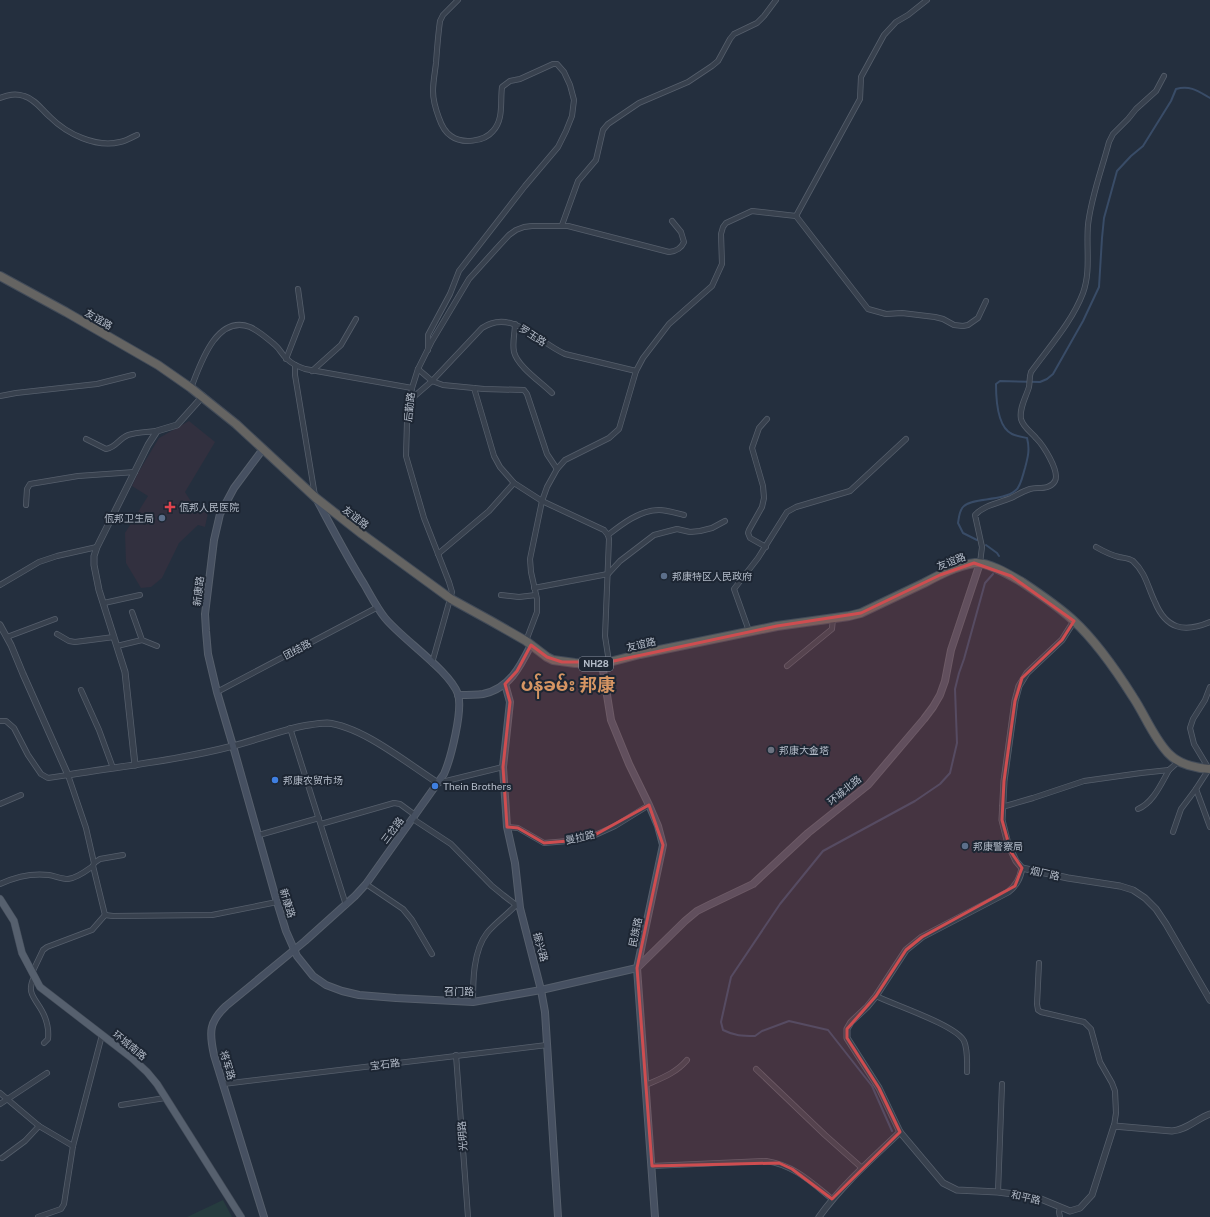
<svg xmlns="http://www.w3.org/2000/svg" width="1210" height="1217" viewBox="0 0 1210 1217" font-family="'Public Sans','Noto Sans SC','Noto Sans Myanmar',sans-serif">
  <rect width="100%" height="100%" fill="#242f3e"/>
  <path fill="#32303f" d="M189 421 215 442 185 492 190 500 208 513 205 527 198 525 179 543 162 578 151 587 141 588 126 563 125 533 148 496 132 486 138 473 159 438Z"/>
  <path fill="#263c3f" d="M223 1200 232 1217H187Z"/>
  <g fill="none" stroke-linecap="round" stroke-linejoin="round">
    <g stroke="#394c67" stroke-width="2">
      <path d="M977 540 963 533 958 523C959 518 959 510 964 506 973 497 1003 502 1016 490 1021 486 1023 474 1025 468 1028 457 1030 449 1027 438 1022 437 1016 436 1012 434 997 427 996 398 996 384L1000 381 1040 382 1047 379 1053 374 1083 321 1099 287 1102 238 1104 218 1117 171 1131 156 1143 146 1171 101 1176 89C1190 85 1198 91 1210 98"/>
      <path d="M986 545 997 553 999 556"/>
      <path d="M892 1131 872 1086 828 1030 789 1021 762 1031 755 1036C742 1036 735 1036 723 1030L721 1022 731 977 780 904 823 851 915 801 940 784 950 773 957 743 955 689 959 673 964 659 985 583 993 574"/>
    </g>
    <g stroke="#565f6c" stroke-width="6">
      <g id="minor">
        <path d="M0 98C8 95 15 93 24 96 35 99 42 110 50 117 67 134 96 148 120 142 126 141 132 137 137 135"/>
        <path d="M796 216 860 99 861 77 884 35 896 22 908 15 927 0"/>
        <path d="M562 225 578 181 596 160 603 130 608 124 639 103 688 82 712 66 718 61 730 39 734 34 757 23 764 16 776 0"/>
        <path d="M515 324C515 333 512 343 514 352 518 367 541 382 552 393"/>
        <path d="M428 350V335L450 294 459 271 525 186 558 147 566 131 572 116 574 100 570 85 564 72 557 64H553L520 79 510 81 502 87C500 102 504 119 493 131 484 142 462 144 451 136 445 132 441 124 439 118 436 110 433 99 433 91 433 82 435 72 436 63 437 49 438 35 440 21L443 15 458 0"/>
        <path d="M286 359 302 318 298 289"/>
        <path d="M295 365V375L315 496"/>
        <path d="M418 369 432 381 443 385 484 389 524 390 527 394 547 454 557 469"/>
        <path d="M312 371 341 345 356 319"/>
        <path d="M191 388C200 365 216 314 250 327 259 331 268 339 275 345 280 349 282 355 287 359 292 364 299 367 305 369L412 388 407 422 406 456 424 518 449 582 452 592 432 663"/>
        <path d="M412 388 418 369 432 341 469 279 497 248 509 235 516 230 524 227 532 226H568L669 252C676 251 681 249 684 242L681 232 672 221"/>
        <path d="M474 388 494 456 500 467 514 483 542 501 604 530 608 535 609 539 605 636 609 662"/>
        <path d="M0 396 16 393 97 384 133 375"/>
        <path d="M410 400 432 381 482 328C512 308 538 342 565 354L636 371"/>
        <path d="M86 439 106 449C117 447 118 439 128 435 136 432 148 432 157 431"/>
        <path d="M26 505 27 489 30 484 78 476 135 472"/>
        <path d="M608 535C622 524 640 510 659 510 667 510 676 513 684 515"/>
        <path d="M766 547 750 538 748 533 749 530 762 507 764 498 763 486 752 448 759 428 767 419"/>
        <path d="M1096 547C1103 551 1111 555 1119 557 1124 558 1129 558 1133 561 1146 573 1148 588 1155 602 1166 629 1184 633 1210 622"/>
        <path d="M438 554 489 511 514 483"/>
        <path d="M980 563 982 547 975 515C984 505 999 503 1011 498 1017 495 1023 491 1030 489 1038 487 1050 490 1055 481 1060 471 1043 445 1036 438 1031 432 1023 427 1021 419 1019 408 1026 397 1029 387 1030 382 1029 377 1031 372 1049 347 1072 322 1083 293 1091 271 1086 248 1088 225 1091 197 1102 169 1109 142L1113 134 1128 119 1136 109 1156 91 1164 76"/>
        <path d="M0 585 39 562 57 556 97 547"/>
        <path d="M534 588 608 574 620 561 654 535 677 529 690 532 700 531 712 528 725 521"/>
        <path d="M501 595 519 597 536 595"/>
        <path d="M104 603 140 595"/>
        <path d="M132 612 142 640 157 646"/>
        <path d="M749 631 734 589 758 558 787 512 796 507 850 491 906 439"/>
        <path d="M57 634 69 641 75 642 114 637"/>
        <path d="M7 637 55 619"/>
        <path d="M526 641 537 612V599L531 572 530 559 542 501 547 487 557 469 565 460 609 438 619 429 636 371 643 358 669 324 712 286 722 264 721 234 723 227 726 223 752 211 796 216 868 309 886 314 902 313 935 317 943 319 954 325 963 326 968 325 978 318 986 301"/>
        <path d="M117 646 142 640"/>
        <path d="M787 666 832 629 833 618"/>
        <path d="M81 690 99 730 113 768"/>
        <path d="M217 692 378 607"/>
        <path d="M0 721H6L14 728 28 755 41 774 48 778 68 775 86 828 94 863"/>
        <path d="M290 728 346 905"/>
        <path d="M438 783 503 767"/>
        <path d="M1196 789 1210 827"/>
        <path d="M0 804 21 795"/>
        <path d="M1002 807 1033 798 1084 781 1141 773 1169 770 1179 761"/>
        <path d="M1138 809C1153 803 1161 784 1169 770"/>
        <path d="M413 819 451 844 492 886 503 895 520 908"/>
        <path d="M321 824 394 803 400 804 415 815"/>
        <path d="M507 827 518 828 544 843 568 841 593 836 615 826 649 805"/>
        <path d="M1173 832 1181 809 1196 789 1209 769 1194 744 1190 728 1193 719 1205 700 1210 687"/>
        <path d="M259 835 319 818"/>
        <path d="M0 884C15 877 33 873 49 875 55 876 62 879 68 879 77 878 86 871 93 866"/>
        <path d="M366 884 403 909 412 920 432 954"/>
        <path d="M105 915 113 916 212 915 277 902"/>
        <path d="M105 915 93 866 94 863 100 859 123 855"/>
        <path d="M1039 963 1037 1004 1038 1010 1041 1012 1084 1022 1091 1029 1100 1062 1112 1083 1115 1091 1116 1113 1114 1126"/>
        <path d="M32 973 43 950 47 947 92 930 105 915"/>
        <path d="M34 977C26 993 35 998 42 1011 47 1020 49 1029 48 1039L44 1043"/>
        <path d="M876 996C894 1005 956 1025 964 1041 968 1050 967 1062 967 1072"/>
        <path d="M473 1002C473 981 473 951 487 933 495 923 507 915 516 905"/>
        <path d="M456 1055 468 1217"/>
        <path d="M756 1069 825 1135 862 1168"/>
        <path d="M223 1084 547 1045"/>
        <path d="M646 1085C662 1078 676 1073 687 1060"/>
        <path d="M0 1093 39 1126 73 1146"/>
        <path d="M0 1104 47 1073"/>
        <path d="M121 1105 165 1098"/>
        <path d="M2 1158 25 1141 39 1126"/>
        <path d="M652 1166 766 1161C794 1165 811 1182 832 1199"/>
        <path d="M998 1192 1002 1084"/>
        <path d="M1060 1208 1059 1212 1060 1217"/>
        <path d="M38 1217 61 1209 64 1204 73 1146 102 1035"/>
      </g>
    </g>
    <g stroke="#565f6c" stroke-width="7">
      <g id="tertiary">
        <path d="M1074 621 1062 640 1027 673 1019 686 1015 701 1004 781 1002 820 1008 844 1016 861 1022 868 1068 878 1120 886 1133 890 1145 898 1156 909 1166 924 1210 1000"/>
        <path d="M0 625 11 645 23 674 68 775C123 766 179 760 233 746 256 740 279 731 303 726 310 725 319 723 327 723 362 726 408 764 438 783"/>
        <path d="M135 765 125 672 99 590 94 565V556L97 547 148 445 157 431 177 425 203 396"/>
        <path d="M1022 868C1020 878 1017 885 1008 892L922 937 906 950 876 996 867 1007 851 1022 847 1029V1038L879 1088 900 1132 943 1183 957 1190 998 1192 1036 1197 1070 1211 1080 1208 1092 1195 1114 1126 1172 1131C1187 1130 1196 1119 1210 1114"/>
        <path d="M819 1217C842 1185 872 1159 900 1132"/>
      </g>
    </g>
    <g stroke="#565f6c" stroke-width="8">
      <g id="secondary">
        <path d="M263 449 234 488 220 514 214 540 205 614 206 631 208 654 217 692 233 746 277 902 286 931 297 956 313 976 326 985 342 991 359 995 396 998 473 1002 541 990 637 968 685 921 697 911 709 905 753 884 808 833 868 785 924 719 933 707 940 695 945 681 951 650 980 563"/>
        <path d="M602 664 611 720 629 764 649 805 658 826 663 845 637 968 655 1217"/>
        <path d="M505 684 510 702 503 767 507 827 515 863 520 908 541 990 545 1012 558 1217"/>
        <path d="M458 695C467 695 475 695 483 694 509 689 520 667 531 645"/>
        <path d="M264 1217 214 1055C209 1032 209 1022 226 1006L305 941 355 896 366 884 444 774C451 758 463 710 458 694 449 670 403 640 385 618 377 608 371 596 364 584 347 557 332 528 317 500"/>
      </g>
    </g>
    <g stroke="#414a57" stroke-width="8">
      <path id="primary" d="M0 899 14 921 22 953 40 987 132 1058 147 1072 157 1084 241 1217"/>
    </g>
    <g stroke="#434c59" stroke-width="10">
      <path id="trunk" d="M0 276 66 312 158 365 191 388 236 424 316 498 362 534 451 599 491 621 526 641 547 657 553 660 575 663 602 664 640 654 777 626 849 616 861 613C882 603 903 593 924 583 939 575 958 565 975 563 989 562 1010 575 1022 582 1040 594 1058 606 1073 620 1097 642 1116 670 1133 697 1145 715 1153 737 1168 753 1179 765 1195 768 1210 769"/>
    </g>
    <use href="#minor" stroke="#38414e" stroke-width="4.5"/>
    <use href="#tertiary" stroke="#38414e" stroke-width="5.5"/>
    <use href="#secondary" stroke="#465061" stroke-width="6"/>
    <use href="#primary" stroke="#56606e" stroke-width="7"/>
    <use href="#trunk" stroke="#656462" stroke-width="8"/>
  </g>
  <path fill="#ce4d50" fill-opacity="0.2" stroke="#ce4d50" stroke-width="3" stroke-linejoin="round" d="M974 563 1011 576 1074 621 1062 640 1022 678 1015 701 1004 781 1002 820 1011 852 1022 868 1015 886 922 937 906 950 876 996 847 1029V1038L879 1088 900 1132 832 1199 792 1169 779 1163 652 1166 637 968 663 845 649 805 593 836 568 841 544 843 518 828 507 827 503 767 510 702 505 684 517 671 531 645 547 657 562 662H609L777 626 861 613 940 575Z"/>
  <path fill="#e0444e" stroke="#1d2633" stroke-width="1.5" d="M168 501h4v4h4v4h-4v4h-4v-4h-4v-4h4z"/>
  <g fill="#5c6f8a" stroke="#1d2633" stroke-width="1.5">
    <circle cx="162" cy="518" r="4"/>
    <circle cx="664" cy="576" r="4"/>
    <circle cx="965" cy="846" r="4"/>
  </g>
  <circle fill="#6b7280" stroke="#1d2633" stroke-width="1.5" cx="771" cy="750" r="4"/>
  <g fill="#3f7fe0" stroke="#1d2633" stroke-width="1.5">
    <circle cx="275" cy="780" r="4"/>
    <circle cx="435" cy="786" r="4"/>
  </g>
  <g text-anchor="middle" stroke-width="4" stroke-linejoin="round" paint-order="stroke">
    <rect fill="#1d2633" stroke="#878f9c" stroke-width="1" x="579" y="657" width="34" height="14" rx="3"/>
    <g font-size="9" font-weight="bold" fill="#b4bcc9">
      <text x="596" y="667">NH28</text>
    </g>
    <g font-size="10" fill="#b4bcc9" stroke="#1d2633">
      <text transform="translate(99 319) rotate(30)" y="4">友谊路</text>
      <text transform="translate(533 335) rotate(33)" y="4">罗玉路</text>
      <text transform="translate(409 407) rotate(-84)" y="4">后勤路</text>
      <text transform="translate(356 517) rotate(38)" y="4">友谊路</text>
      <text transform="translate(951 561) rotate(-20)" y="4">友谊路</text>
      <text transform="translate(198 591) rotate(-83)" y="4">新康路</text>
      <text transform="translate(641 644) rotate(-13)" y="4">友谊路</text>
      <text transform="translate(297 649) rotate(-28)" y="4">团结路</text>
      <text transform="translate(844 790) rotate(-39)" y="4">环城北路</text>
      <text transform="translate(392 830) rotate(-53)" y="4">三岔路</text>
      <text transform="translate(580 837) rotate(-12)" y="4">曼拉路</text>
      <text transform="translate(1045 873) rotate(12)" y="4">烟厂路</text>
      <text transform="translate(288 903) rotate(73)" y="4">新康路</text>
      <text transform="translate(635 932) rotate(-78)" y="4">民族路</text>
      <text transform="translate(541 947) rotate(75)" y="4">振兴路</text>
      <text x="459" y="995">召门路</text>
      <text transform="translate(130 1045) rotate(39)" y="4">环城南路</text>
      <text transform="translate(385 1064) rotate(-7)" y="4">宝石路</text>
      <text transform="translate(228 1065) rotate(73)" y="4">将军路</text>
      <text transform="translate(462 1136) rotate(-94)" y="4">光明路</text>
      <text transform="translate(1026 1197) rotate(13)" y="4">和平路</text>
    </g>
    <g font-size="10" fill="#b4bcc9" stroke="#1d2633" text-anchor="start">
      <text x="179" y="511">佤邦人民医院</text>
      <text x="154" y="522" text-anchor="end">佤邦卫生局</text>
      <text x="672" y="580">邦康特区人民政府</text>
      <text x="779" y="754">邦康大金塔</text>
      <text x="283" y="784">邦康农贸市场</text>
      <text x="443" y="790">Thein Brothers</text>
      <text x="973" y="850">邦康警察局</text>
    </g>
    <g font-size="18" font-weight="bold" fill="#d59563" stroke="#1d2633">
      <text x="568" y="691">ပန်ခမ်း 邦康</text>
    </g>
  </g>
</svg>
